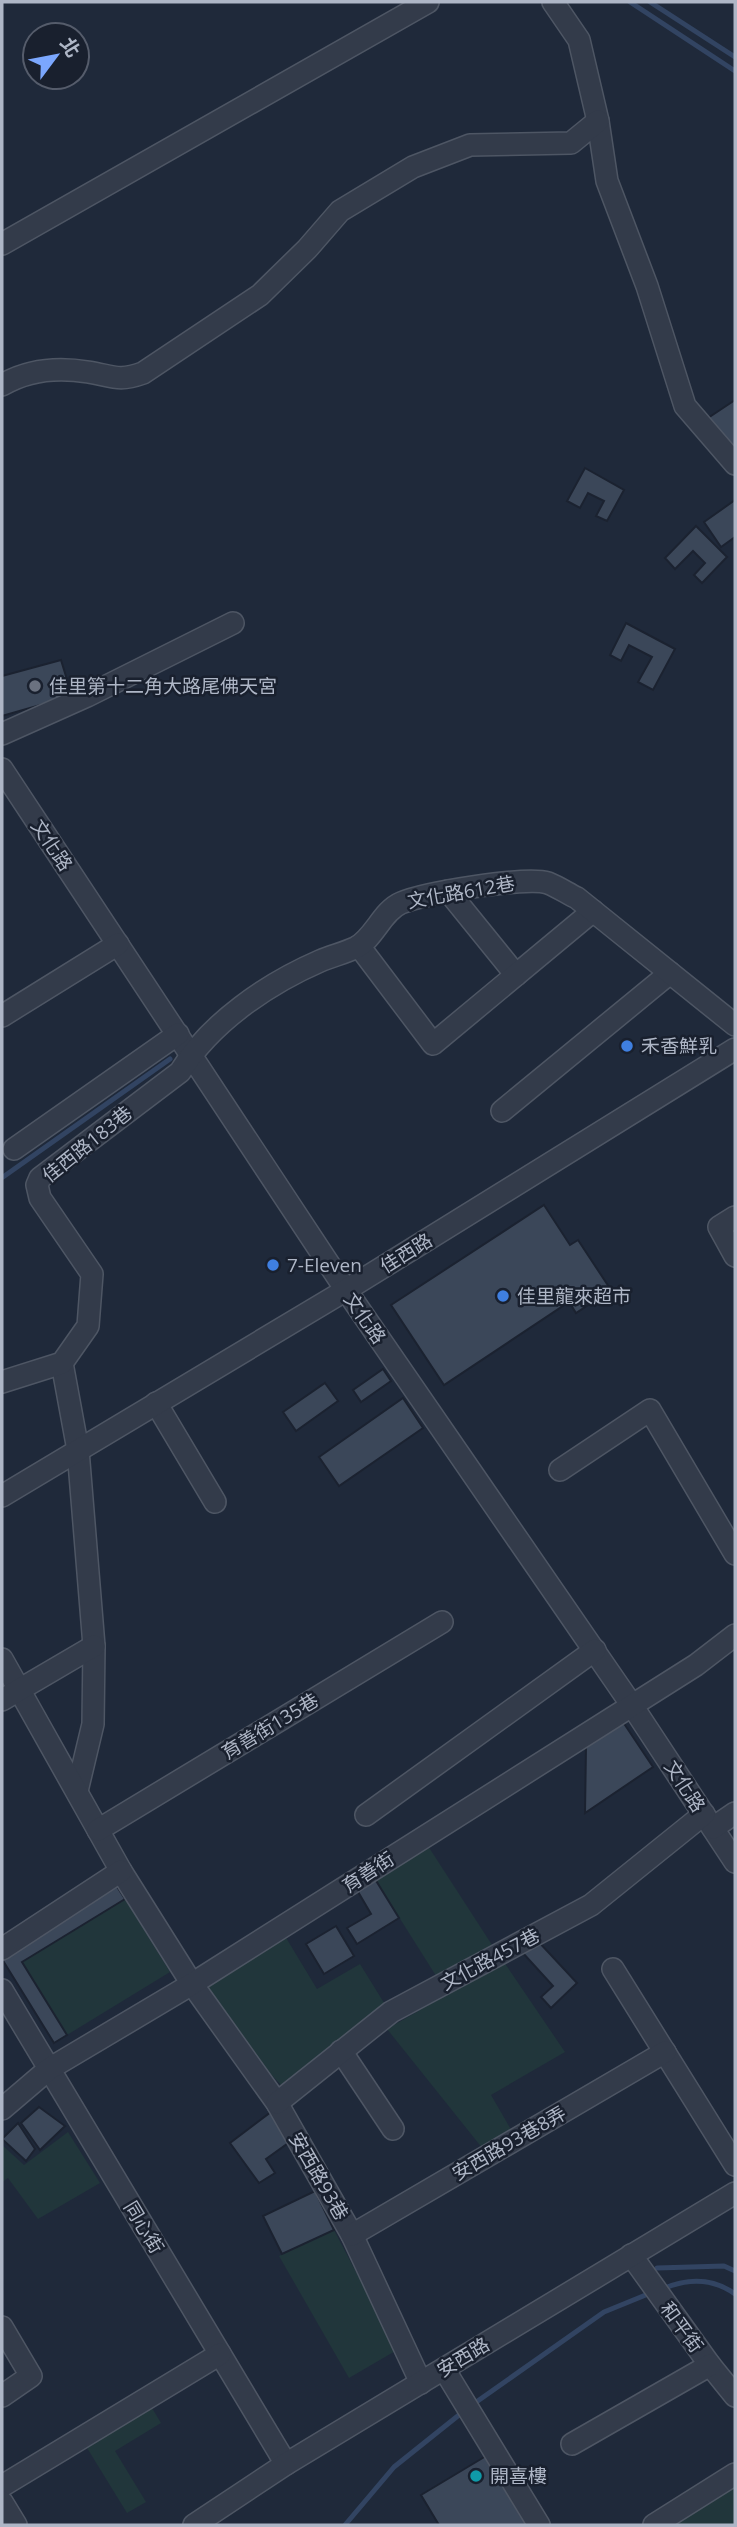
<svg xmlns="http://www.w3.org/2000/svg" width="737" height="2527" viewBox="0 0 737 2527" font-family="'Open Sans','Noto Sans TC',sans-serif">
  <rect width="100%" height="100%" fill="#1f293a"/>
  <g fill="#21363b">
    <path d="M428 1846 494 1948 438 1979 375 1879Z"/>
    <path d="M125 1899 170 1972 67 2035 22 1962Z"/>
    <path d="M285 1936 317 1989 360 1964 386 2006 286 2090 240 2043 206 1986Z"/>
    <path d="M504 1962 565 2052 491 2095 513 2133 483 2149 387 2029Z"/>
    <path d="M68 2132 100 2183 38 2219 8 2178 2 2182V2145L24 2165Z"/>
    <path d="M334 2230 397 2350 349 2378 279 2256Z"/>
    <path d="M149 2403 161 2423 115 2451 146 2502 127 2513 84 2443Z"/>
    <path d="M735 2487V2525H672Z"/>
  </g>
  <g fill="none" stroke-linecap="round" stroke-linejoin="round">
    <g stroke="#324462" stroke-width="5">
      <path d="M630 2 735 71"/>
      <path d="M650 2 735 57"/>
      <path d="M3 1177 170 1059"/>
      <path d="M657 2268 724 2266 735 2271"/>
      <path d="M662 2289C688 2278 713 2278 735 2294"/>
      <path d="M472 2405 604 2312 653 2292"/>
      <path d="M345 2525 394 2467 464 2411"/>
    </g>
  </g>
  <g fill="#3b4759" stroke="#1b2230" stroke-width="2">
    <path d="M735 400V450L708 418Z"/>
    <path d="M585 468 624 490 607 521 596 516 604 501 588 493 580 508 567 501Z"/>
    <path d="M735 500V537L721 547 704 522Z"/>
    <path d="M696 526 727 557 702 583 694 575 705 563 693 551 675 569 665 558Z"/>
    <path d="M626 623 675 649 653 690 638 682 652 657 629 645 621 661 610 655Z"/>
    <path d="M61 660 72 696 2 716V676Z"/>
    <path d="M544 1205 570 1245 578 1240 611 1290 576 1313 569 1302 444 1385 391 1305Z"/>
    <path d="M383 1369 391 1381 361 1402 353 1390Z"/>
    <path d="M325 1383 338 1401 296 1431 283 1412Z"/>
    <path d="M403 1398 423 1428 339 1486 319 1457Z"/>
    <path d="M623 1722 653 1767 585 1813 586 1746Z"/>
    <path d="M375 1879 399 1918 357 1944 347 1928 371 1914 357 1890Z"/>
    <path d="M116 1885 125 1899 22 1962 67 2035 54 2043 2 1959Z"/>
    <path d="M336 1926 354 1956 324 1974 306 1944Z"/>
    <path d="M536 1939 577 1983 551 2008 541 1997 553 1986 522 1952Z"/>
    <path d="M39 2107 65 2126 40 2150 21 2123Z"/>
    <path d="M271 2112 291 2141 266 2159 275 2173 259 2183 230 2143Z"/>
    <path d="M18 2123 35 2149 26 2161 2 2139Z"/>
    <path d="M315 2191 334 2230 282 2254 263 2216Z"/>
    <path d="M486 2456 527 2525H439L421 2495Z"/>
  </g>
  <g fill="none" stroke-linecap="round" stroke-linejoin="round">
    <g stroke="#4e5664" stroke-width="24">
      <g id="minor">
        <path d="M553 2 579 40 598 121 607 181 647 286 685 406 735 464"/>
        <path d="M2 244 428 2"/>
        <path d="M2 385C29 369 58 367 88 372 113 376 118 382 143 373L260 295 307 249 340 211 413 167 470 145 571 143 598 121"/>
        <path d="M2 734 87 696 233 623"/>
        <path d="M2 769 346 1290 631 1704 735 1862"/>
        <path d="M448 891 516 975"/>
        <path d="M359 946 433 1044 593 911"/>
        <path d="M2 1016 118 944"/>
        <path d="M502 1111 670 973"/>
        <path d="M14 1149 178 1034"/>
        <path d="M735 1217 719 1227 735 1256"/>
        <path d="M62 1363 78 1450 94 1646 93 1724 77 1791"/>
        <path d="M2 1382 62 1363 88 1326 92 1274 40 1198 37 1185 40 1178 180 1072C210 1023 267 984 320 961 332 956 344 953 355 948 374 939 382 911 401 903 424 893 526 876 548 883 558 887 567 893 577 898L735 1025"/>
        <path d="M156 1403 215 1502"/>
        <path d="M560 1470 650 1410 735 1554"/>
        <path d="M2 1496 346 1290 735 1049"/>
        <path d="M2 1659 121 1871 192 1984 277 2103 352 2235 421 2383"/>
        <path d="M2 1700 94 1646"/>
        <path d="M366 1815 595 1650"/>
        <path d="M713 1828 735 1813"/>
        <path d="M98 1830 442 1622"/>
        <path d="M2 1949 121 1871"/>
        <path d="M613 1969 735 2165"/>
        <path d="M2 1990 286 2464"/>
        <path d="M341 2051 393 2129"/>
        <path d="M277 2103 391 2012 591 1905 704 1814"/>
        <path d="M2 2109 49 2069 192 1984 696 1665 735 1635"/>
        <path d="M352 2235 665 2052"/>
        <path d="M631 2255 710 2365 735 2396"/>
        <path d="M2 2327 31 2376 2 2396"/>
        <path d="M444 2369 539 2525"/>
        <path d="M572 2444 710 2365"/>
        <path d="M2 2486 220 2354"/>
        <path d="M2 2502 16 2525"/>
        <path d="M194 2525 286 2464 735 2193"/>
        <path d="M654 2525 735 2474"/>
      </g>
    </g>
    <use href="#minor" stroke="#333b4a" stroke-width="21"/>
  </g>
  <circle fill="#6b7280" stroke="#19202e" stroke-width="2.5" cx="35" cy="686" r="7"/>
  <g fill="#3f7fe0" stroke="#19202e" stroke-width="2.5">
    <circle cx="627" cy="1046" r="7"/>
    <circle cx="273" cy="1265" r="7"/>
    <circle cx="503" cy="1296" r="7"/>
  </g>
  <circle fill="#0f9aa8" stroke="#19202e" stroke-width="2.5" cx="476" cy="2476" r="7"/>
  <g text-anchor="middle" stroke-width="5" stroke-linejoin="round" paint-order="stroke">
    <g font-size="19" fill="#aeb6c6" stroke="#19202e" text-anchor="start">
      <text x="49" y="693">佳里第十二角大路尾佛天宮</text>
      <text x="641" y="1053">禾香鮮乳</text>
      <text x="287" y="1272">7-Eleven</text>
      <text x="517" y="1303">佳里龍來超市</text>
      <text x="490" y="2483">開喜樓</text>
    </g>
    <g font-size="19" fill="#aeb6c6" stroke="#19202e">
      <text transform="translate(52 845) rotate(56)" y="7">文化路</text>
      <text transform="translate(461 892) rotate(-10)" y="7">文化路612巷</text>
      <text transform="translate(87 1144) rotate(-39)" y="7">佳西路183巷</text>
      <text transform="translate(406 1253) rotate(-32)" y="7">佳西路</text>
      <text transform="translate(365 1318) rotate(55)" y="7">文化路</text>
      <text transform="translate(270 1726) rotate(-31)" y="7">育善街135巷</text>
      <text transform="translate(685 1786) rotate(57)" y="7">文化路</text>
      <text transform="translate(368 1872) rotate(-33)" y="7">育善街</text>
      <text transform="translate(490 1959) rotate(-28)" y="7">文化路457巷</text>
      <text transform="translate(509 2143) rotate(-30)" y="7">安西路93巷8弄</text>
      <text transform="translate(319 2176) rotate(60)" y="7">安西路93巷</text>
      <text transform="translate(144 2227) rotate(59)" y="7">同心街</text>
      <text transform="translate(682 2327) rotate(54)" y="7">和平街</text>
      <text transform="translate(463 2357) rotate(-31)" y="7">安西路</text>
    </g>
  </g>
  <rect width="737" height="2527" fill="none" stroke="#aeb6c6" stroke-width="7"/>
  <g transform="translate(56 56) rotate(58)"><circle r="33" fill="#19202e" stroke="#555c6b" stroke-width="2"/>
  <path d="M0-5L12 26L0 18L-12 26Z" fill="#7ba7fe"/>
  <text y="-10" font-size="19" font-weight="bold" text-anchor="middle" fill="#aeb6c6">北</text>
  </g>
</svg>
